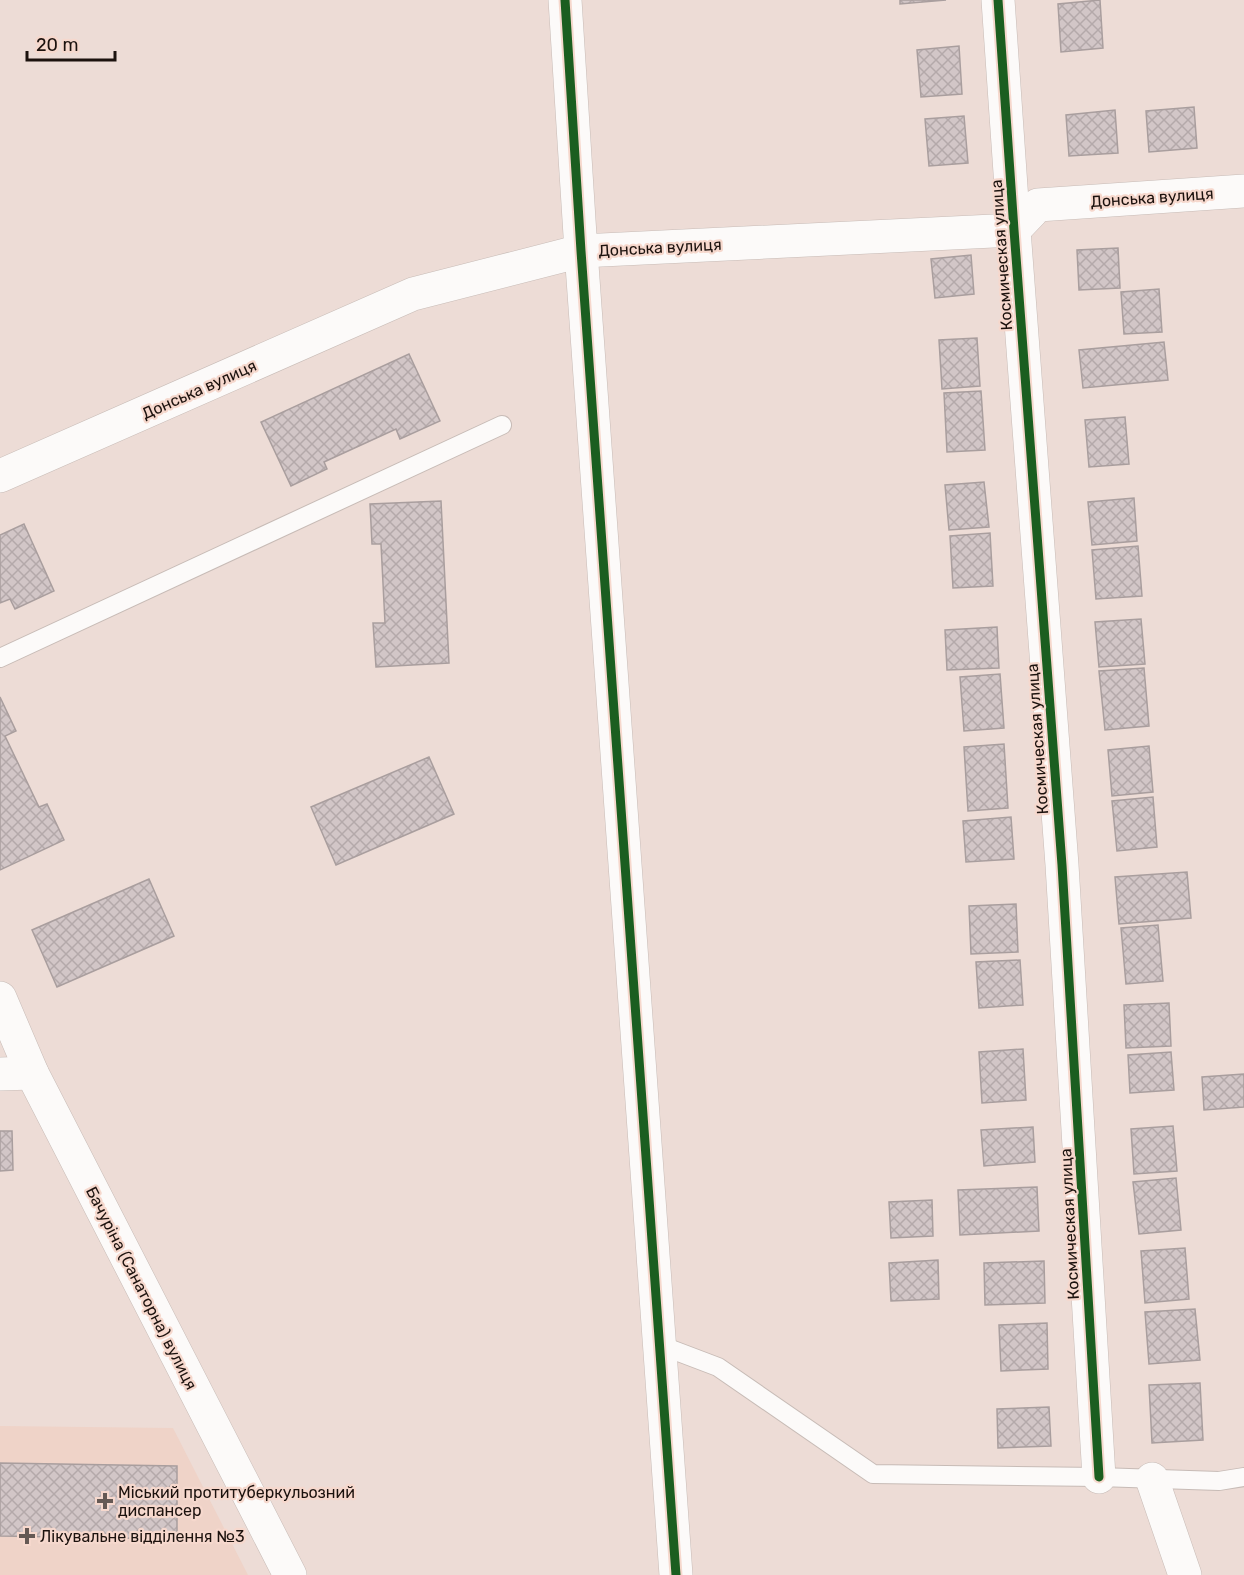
<svg xmlns="http://www.w3.org/2000/svg" width="1244" height="1575" viewBox="0 0 1244 1575" font-family="Rubik,sans-serif">
  <defs>
    <pattern id="building-cross-hatch" width="8" height="8" patternUnits="userSpaceOnUse" patternTransform="scale(1.5)"><rect width="8" height="8" fill="#d2c6c7"/><path d="M0 0l8 8M0 8l8-8" fill="none" stroke="#b4a9aa"/></pattern>
  </defs>
  <rect width="100%" height="100%" fill="#eddcd6"/>
  <path fill="#efd3c8" d="M0 1426 173 1428 248 1575H0Z"/>
  <g fill="url(#building-cross-hatch)" stroke="#a99e9e" stroke-width="1.5">
    <path d="M900 0H946L900 4Z"/>
    <path d="M1100 0 1103 48 1061 52 1058 4Z"/>
    <path d="M959 46 962 94 921 97 917 50Z"/>
    <path d="M1194 107 1197 148 1149 152 1146 111Z"/>
    <path d="M1115 110 1118 153 1069 156 1066 115Z"/>
    <path d="M964 116 968 163 929 166 925 119Z"/>
    <path d="M1118 248 1120 288 1079 290 1077 250Z"/>
    <path d="M971 255 974 294 935 298 931 259Z"/>
    <path d="M1159 289 1162 332 1124 334 1121 292Z"/>
    <path d="M977 338 980 386 942 389 939 340Z"/>
    <path d="M1164 342 1168 380 1083 388 1079 350Z"/>
    <path d="M409 354 440 421 400 439 396 429 324 462 327 469 291 486 261 422Z"/>
    <path d="M981 391 985 450 947 452 944 393Z"/>
    <path d="M1125 417 1129 464 1089 467 1085 420Z"/>
    <path d="M984 482 989 527 949 530 945 485Z"/>
    <path d="M1134 498 1137 541 1092 545 1088 502Z"/>
    <path d="M441 501 449 663 376 667 373 623H385L381 544H372L370 504Z"/>
    <path d="M24 524 54 591 15 609 10 599 0 603V535Z"/>
    <path d="M990 533 993 586 953 588 950 536Z"/>
    <path d="M1138 546 1142 596 1096 599 1092 550Z"/>
    <path d="M1141 619 1145 664 1099 667 1095 622Z"/>
    <path d="M997 627 999 668 947 670 945 630Z"/>
    <path d="M1144 668 1149 726 1105 730 1099 671Z"/>
    <path d="M1000 674 1004 728 964 731 960 677Z"/>
    <path d="M0 697 16 731 5 736 39 807 47 804 64 840 0 870Z"/>
    <path d="M1004 744 1008 808 968 811 964 747Z"/>
    <path d="M1149 746 1153 792 1112 796 1108 750Z"/>
    <path d="M429 757 454 814 336 865 311 807Z"/>
    <path d="M1153 797 1157 847 1117 851 1112 801Z"/>
    <path d="M1011 817 1014 859 966 862 963 821Z"/>
    <path d="M1187 872 1191 918 1119 924 1115 877Z"/>
    <path d="M149 879 174 936 57 987 32 930Z"/>
    <path d="M1016 904 1018 952 971 954 969 906Z"/>
    <path d="M1158 925 1163 981 1126 984 1121 928Z"/>
    <path d="M1020 960 1023 1005 979 1008 976 962Z"/>
    <path d="M1169 1003 1171 1046 1126 1048 1124 1005Z"/>
    <path d="M1023 1049 1026 1100 982 1103 979 1052Z"/>
    <path d="M1171 1052 1174 1090 1130 1093 1128 1055Z"/>
    <path d="M1244 1074V1107L1204 1110 1202 1077Z"/>
    <path d="M1173 1126 1177 1171 1134 1174 1131 1129Z"/>
    <path d="M1033 1127 1035 1162 984 1166 981 1130Z"/>
    <path d="M0 1131H12L13 1170 0 1171Z"/>
    <path d="M1176 1178 1181 1230 1139 1234 1133 1182Z"/>
    <path d="M1037 1187 1039 1231 960 1235 958 1190Z"/>
    <path d="M932 1200 933 1236 891 1238 889 1202Z"/>
    <path d="M1185 1248 1189 1299 1145 1303 1141 1251Z"/>
    <path d="M938 1260 939 1299 891 1301 889 1263Z"/>
    <path d="M1044 1261 1045 1303 985 1305 984 1263Z"/>
    <path d="M1195 1309 1200 1360 1149 1364 1145 1312Z"/>
    <path d="M1047 1323 1048 1369 1001 1371 999 1325Z"/>
    <path d="M1200 1383 1203 1440 1152 1443 1149 1385Z"/>
    <path d="M1049 1407 1051 1446 998 1448 997 1409Z"/>
    <path d="M0 1463 177 1466V1539L0 1536Z"/>
  </g>
  <g fill="none" stroke-linecap="round" stroke-linejoin="round">
    <g stroke="#c7bbb6" stroke-width="20">
      <g id="lane">
        <path d="M0 658 502 425"/>
        <path d="M660 1345 718 1367 873 1474 1099 1477 1219 1481 1244 1477"/>
      </g>
    </g>
    <g stroke="#c7bbb6" stroke-width="34">
      <g id="street">
        <path d="M998 0 1014 230 1062 865 1099 1477"/>
        <path d="M0 476 413 294 581 251 1014 230 1038 205 1244 191"/>
        <path d="M0 998 32 1073 290 1575"/>
        <path d="M0 1074 32 1073"/>
        <path d="M1152 1479 1185 1575"/>
      </g>
    </g>
    <g stroke="#c7bbb6" stroke-width="34">
      <path id="secondary" d="M565 0 581 251 676 1575"/>
    </g>
    <use href="#lane" stroke="#fcfaf9" stroke-width="18"/>
    <use href="#street" stroke="#fcfaf9" stroke-width="33"/>
    <use href="#secondary" stroke="#fcfaf9" stroke-width="33"/>
    <g stroke="#f6d8cd" stroke-width="13">
      <g id="cycleway">
        <path d="M565 0 581 251 676 1575"/>
        <path d="M998 0 1014 230 1062 865 1099 1477"/>
      </g>
    </g>
    <use href="#cycleway" stroke="#1b5e20" stroke-width="9"/>
  </g>
  <g fill="#655954" stroke="#f6d8cd" stroke-width="2">
    <path d="M102 1492h6v6h6v6h-6v6h-6v-6h-6v-6h6z"/>
    <path d="M24 1527h6v6h6v6h-6v6h-6v-6h-6v-6h6z"/>
  </g>
  <g text-anchor="middle" stroke-width="4.5" stroke-linejoin="round" paint-order="stroke">
    <g font-size="16" fill="#1c120e" stroke="#f6d8cd">
      <text transform="translate(1152 197) rotate(-4)" y="6">Донська вулиця</text>
      <text transform="translate(660 247) rotate(-3)" y="6">Донська вулиця</text>
      <text transform="translate(1001 255) rotate(-94)" y="6">Космическая улица</text>
      <text transform="translate(199 389) rotate(-24)" y="6">Донська вулиця</text>
      <text transform="translate(1037 739) rotate(-94)" y="6">Космическая улица</text>
      <text transform="translate(1069 1224) rotate(-93)" y="6">Космическая улица</text>
      <text transform="translate(142 1288) rotate(63)" y="6">Бачуріна (Санаторна) вулиця</text>
    </g>
    <g font-size="16" fill="#1c120e" stroke="#f6d8cd" text-anchor="start">
      <text x="118" y="1498">Міський протитуберкульозний<tspan x="118" dy="18">диспансер</tspan></text>
      <text x="40" y="1542">Лікувальне відділення №3</text>
    </g>
  </g>
  <path d="M27 51v9h88v-9" fill="none" stroke="#1c120e" stroke-width="3"/>
  <text x="36" y="51" font-size="18" fill="#1c120e" stroke="#f6d8cd" stroke-width="4.5" paint-order="stroke">20 m</text>
</svg>
